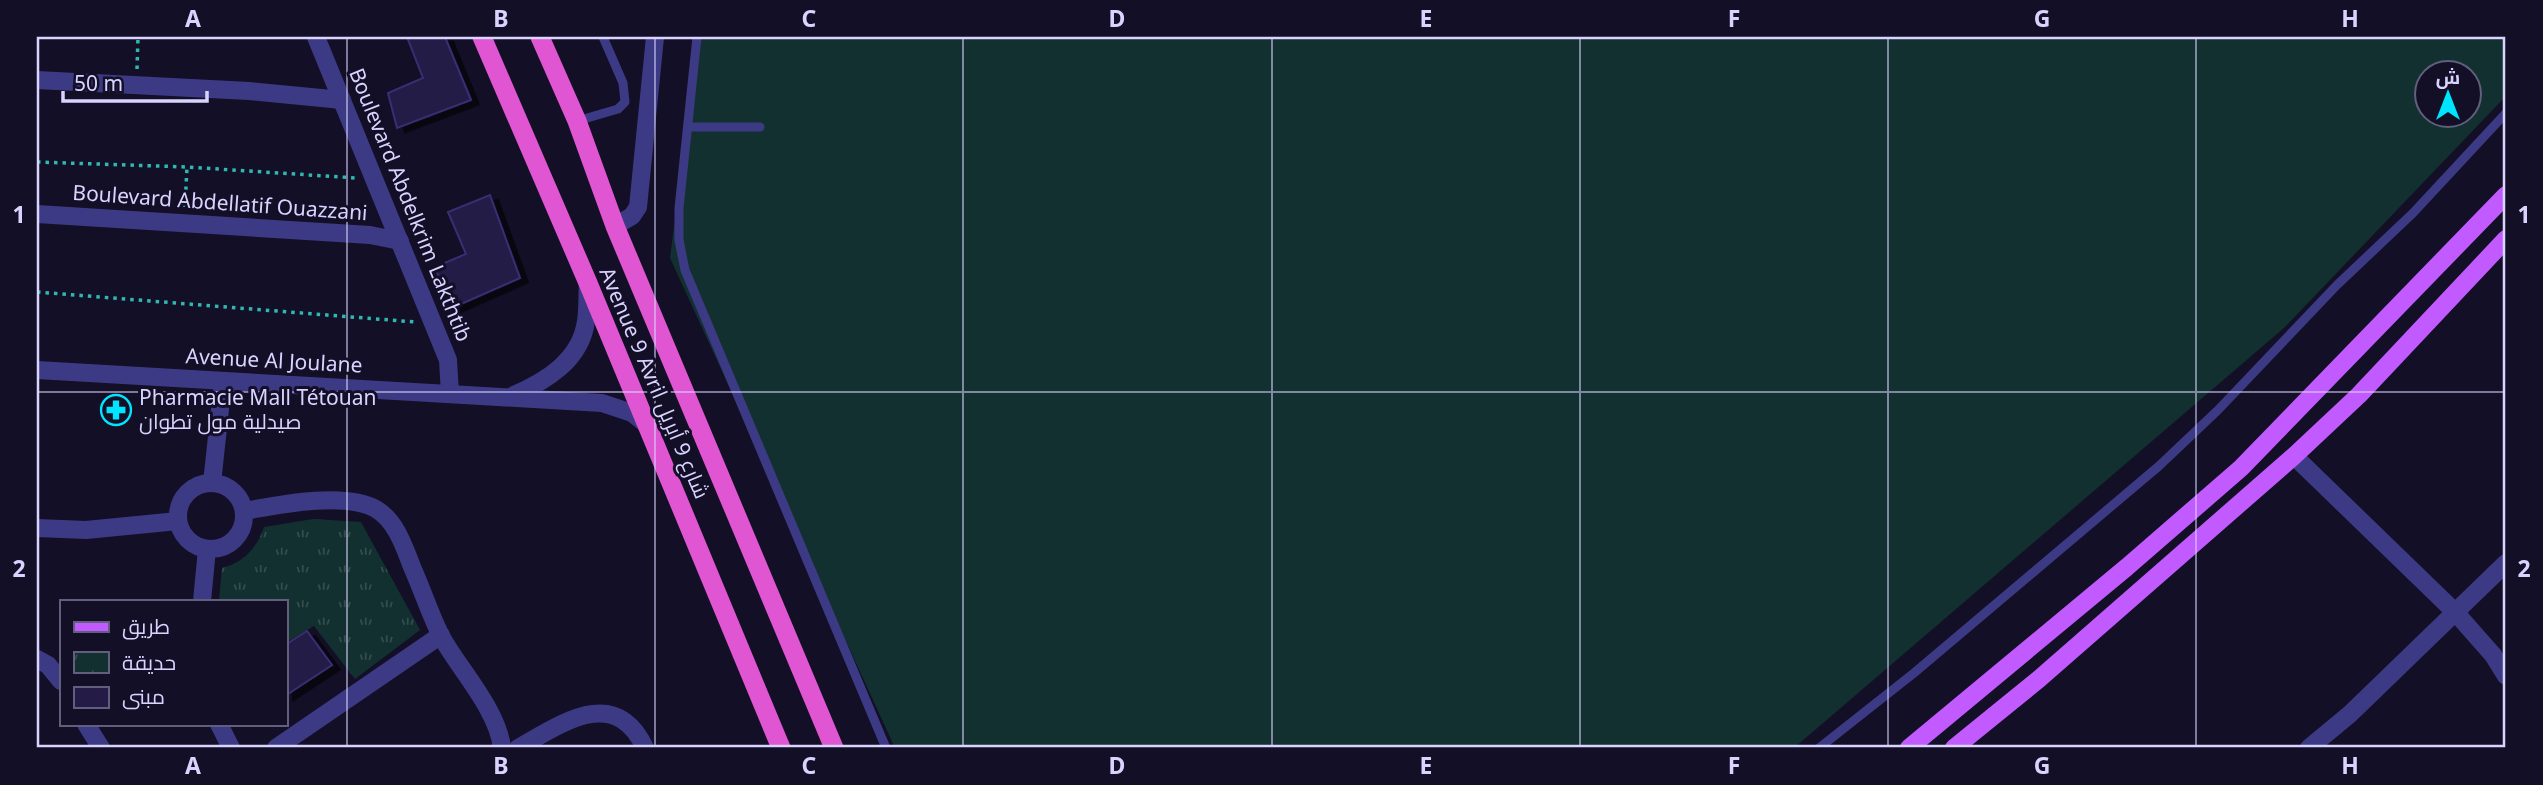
<svg xmlns="http://www.w3.org/2000/svg" width="2543" height="785" viewBox="0 0 2543 785" font-family="'Noto Sans',Cairo,sans-serif">
  <defs>
    <pattern id="park-tufts" width="24" height="20" patternUnits="userSpaceOnUse" patternTransform="scale(1.75)"><rect width="24" height="20" fill="#12302f"/><path d="M3 7l-1-3M5 7V3M7 7l1-3M15 17l-1-3M17 17v-4M19 17l1-3" fill="none" stroke="#344d4e"/></pattern>
    <filter id="shadow"><feDropShadow dx="8" dy="4.5" stdDeviation="0" flood-color="#0009"/></filter>
  </defs>
  <rect width="100%" height="100%" fill="#130f26"/>
  <path fill="#12302f" fill-rule="evenodd" d="M698 37H2506V96L2284 328 1794 748H895L670 258ZM2428 74H2470V116H2428Z"/>
  <path fill="url(#park-tufts)" d="M313 519 361 522 420 630 355 679 314 626 285 643V601H219L222 568C244 562 257 548 264 527Z"/>
  <g fill="#241b47" stroke="#3b2d73" stroke-width="2" filter="url(#shadow)">
    <path d="M407 37H445L471 100 397 128 388 93 423 78Z"/>
    <path d="M490 195 520 278 450 309 435 267 466 254 448 212Z"/>
    <path d="M307 631 332 665 285 696V645Z"/>
  </g>
  <g fill="none" stroke-linecap="round" stroke-linejoin="round">
    <g stroke="#2fb8b0" stroke-width="3.5" stroke-dasharray="3.5 5" stroke-linecap="butt">
      <path d="M137 69 138 37"/>
      <path d="M37 162 187 167 356 178"/>
      <path d="M185 207 187 167"/>
      <path d="M37 292 415 322"/>
    </g>
    <g stroke="#3d3a85" stroke-width="9">
      <path d="M697 37 679 208V240L685 270 886 748"/>
      <path d="M577 121 618 109 625 102 623 83 603 37"/>
      <path d="M689 127H760"/>
      <path d="M1819 748 1914 673 2159 466 2218 410 2337 285 2413 213 2506 113"/>
    </g>
    <g stroke="#3d3a85" stroke-width="18">
      <path d="M316 37 448 360 450 394"/>
      <path d="M37 80 249 91 342 100"/>
      <path d="M37 214 370 235 400 241"/>
      <path d="M2294 456 2456 613 2493 655 2506 676"/>
      <path d="M212 483 223 381"/>
      <circle cx="211" cy="516" r="33"/>
      <path d="M244 511C277 505 345 491 376 509 396 521 404 546 412 567 422 589 430 614 441 636 459 669 498 710 502 748"/>
      <path d="M37 528 86 530 178 521"/>
      <path d="M202 601 207 549"/>
      <path d="M37 659 48 665 61 681"/>
      <path d="M86 724 101 748"/>
      <path d="M219 724 231 748"/>
      <path d="M276 748 441 635"/>
      <path d="M518 748C561 724 615 684 645 748"/>
      <path d="M2309 748 2350 714 2506 563"/>
    </g>
    <g stroke="#3d3a85" stroke-width="18">
      <path d="M615 226 632 216 638 207 655 37"/>
      <path d="M37 370 602 403 632 413 646 424"/>
      <path d="M514 395C546 381 581 360 586 321 588 309 587 296 588 283"/>
    </g>
    <g stroke="#c25bff" stroke-width="18">
      <path d="M1909 748 2127 567 2241 468 2506 195"/>
      <path d="M1954 748 2039 679 2294 456 2359 395 2506 239"/>
    </g>
    <g stroke="#e055d1" stroke-width="19">
      <path d="M482 37 588 283 781 748"/>
      <path d="M540 37 577 121 615 226 834 748"/>
    </g>
  </g>
  <path fill="none" stroke="#d9d4ff" stroke-width="2" stroke-opacity="0.55" d="M347 37V748M655 37V748M963 37V748M1272 37V748M1580 37V748M1888 37V748M2196 37V748M37 392H2506"/>
  <defs>
    <g id="pharmacy-ring" transform="scale(1.575)"><circle r="9.5" fill="#130f26" stroke="#00e5ff" stroke-width="1.5"/><path d="M-2-6h4v4h4v4h-4v4h-4v-4h-4v-4h4Z" fill="#00e5ff"/></g>
  </defs>
  <g fill-rule="evenodd">
    <use href="#pharmacy-ring" x="116" y="410"/>
  </g>
  <g text-anchor="middle" stroke-width="6" stroke-linejoin="round" paint-order="stroke">
    <g font-size="21" fill="#d9d4ff" stroke="#130f26">
      <text transform="translate(220 203) rotate(4)" y="7">Boulevard Abdellatif Ouazzani</text>
      <text transform="translate(410 205) rotate(68)" y="7">Boulevard Abdelkrim Lakthtib</text>
      <text transform="translate(274 361) rotate(3)" y="7">Avenue Al Joulane</text>
      <text transform="translate(654 383) rotate(67)" y="7">Avenue 9 Avril شارع 9 أبريل</text>
    </g>
    <g font-size="21" fill="#d9d4ff" stroke="#130f26" text-anchor="start">
      <text x="139" y="405">Pharmacie Mall Tétouan<tspan x="139" dy="24">صيدلية مول تطوان</tspan></text>
    </g>
  </g>
  <rect width="2543" height="785" fill="none" stroke="#130f26" stroke-width="77"/>
  <rect x="60" y="600" width="228" height="126" fill="#130f26" stroke="#625e7d" stroke-width="2"/>
  <rect x="74" y="622" width="35" height="10" fill="#c25bff" stroke="#625e7d" stroke-width="2"/>
  <text x="122" y="634" font-size="21" fill="#d9d4ff">طريق</text>
  <rect x="74" y="652" width="35" height="21" fill="url(#park-tufts)" stroke="#625e7d" stroke-width="2"/>
  <text x="122" y="670" font-size="21" fill="#d9d4ff">حديقة</text>
  <rect x="74" y="687" width="35" height="21" fill="#241b47" stroke="#625e7d" stroke-width="2"/>
  <text x="122" y="704" font-size="21" fill="#d9d4ff">مبنى</text>
  <g transform="translate(2448 94)"><circle r="33" fill="#130f26" stroke="#625e7d" stroke-width="2"/>
  <path d="M0-5L12 26L0 18L-12 26Z" fill="#00e5ff"/>
  <text y="-10" font-size="19" font-weight="bold" text-anchor="middle" fill="#d9d4ff">ش</text>
  </g>
  <path d="M63 91v10h144v-10" fill="none" stroke="#d9d4ff" stroke-width="3.5"/>
  <text x="74" y="91" font-size="21" fill="#d9d4ff" stroke="#130f26" stroke-width="5" paint-order="stroke">50 m</text>
  <rect x="38" y="38" width="2466" height="708" fill="none" stroke="#d9d4ff" stroke-width="2.5"/>
  <g font-size="23" text-anchor="middle" font-weight="bold" fill="#d9d4ff">
    <text x="193" y="27">A</text>
    <text x="501" y="27">B</text>
    <text x="809" y="27">C</text>
    <text x="1117" y="27">D</text>
    <text x="1426" y="27">E</text>
    <text x="1734" y="27">F</text>
    <text x="2042" y="27">G</text>
    <text x="2350" y="27">H</text>
    <text x="19" y="223">1</text>
    <text x="2524" y="223">1</text>
    <text x="19" y="577">2</text>
    <text x="2524" y="577">2</text>
    <text x="193" y="774">A</text>
    <text x="501" y="774">B</text>
    <text x="809" y="774">C</text>
    <text x="1117" y="774">D</text>
    <text x="1426" y="774">E</text>
    <text x="1734" y="774">F</text>
    <text x="2042" y="774">G</text>
    <text x="2350" y="774">H</text>
  </g>
</svg>
